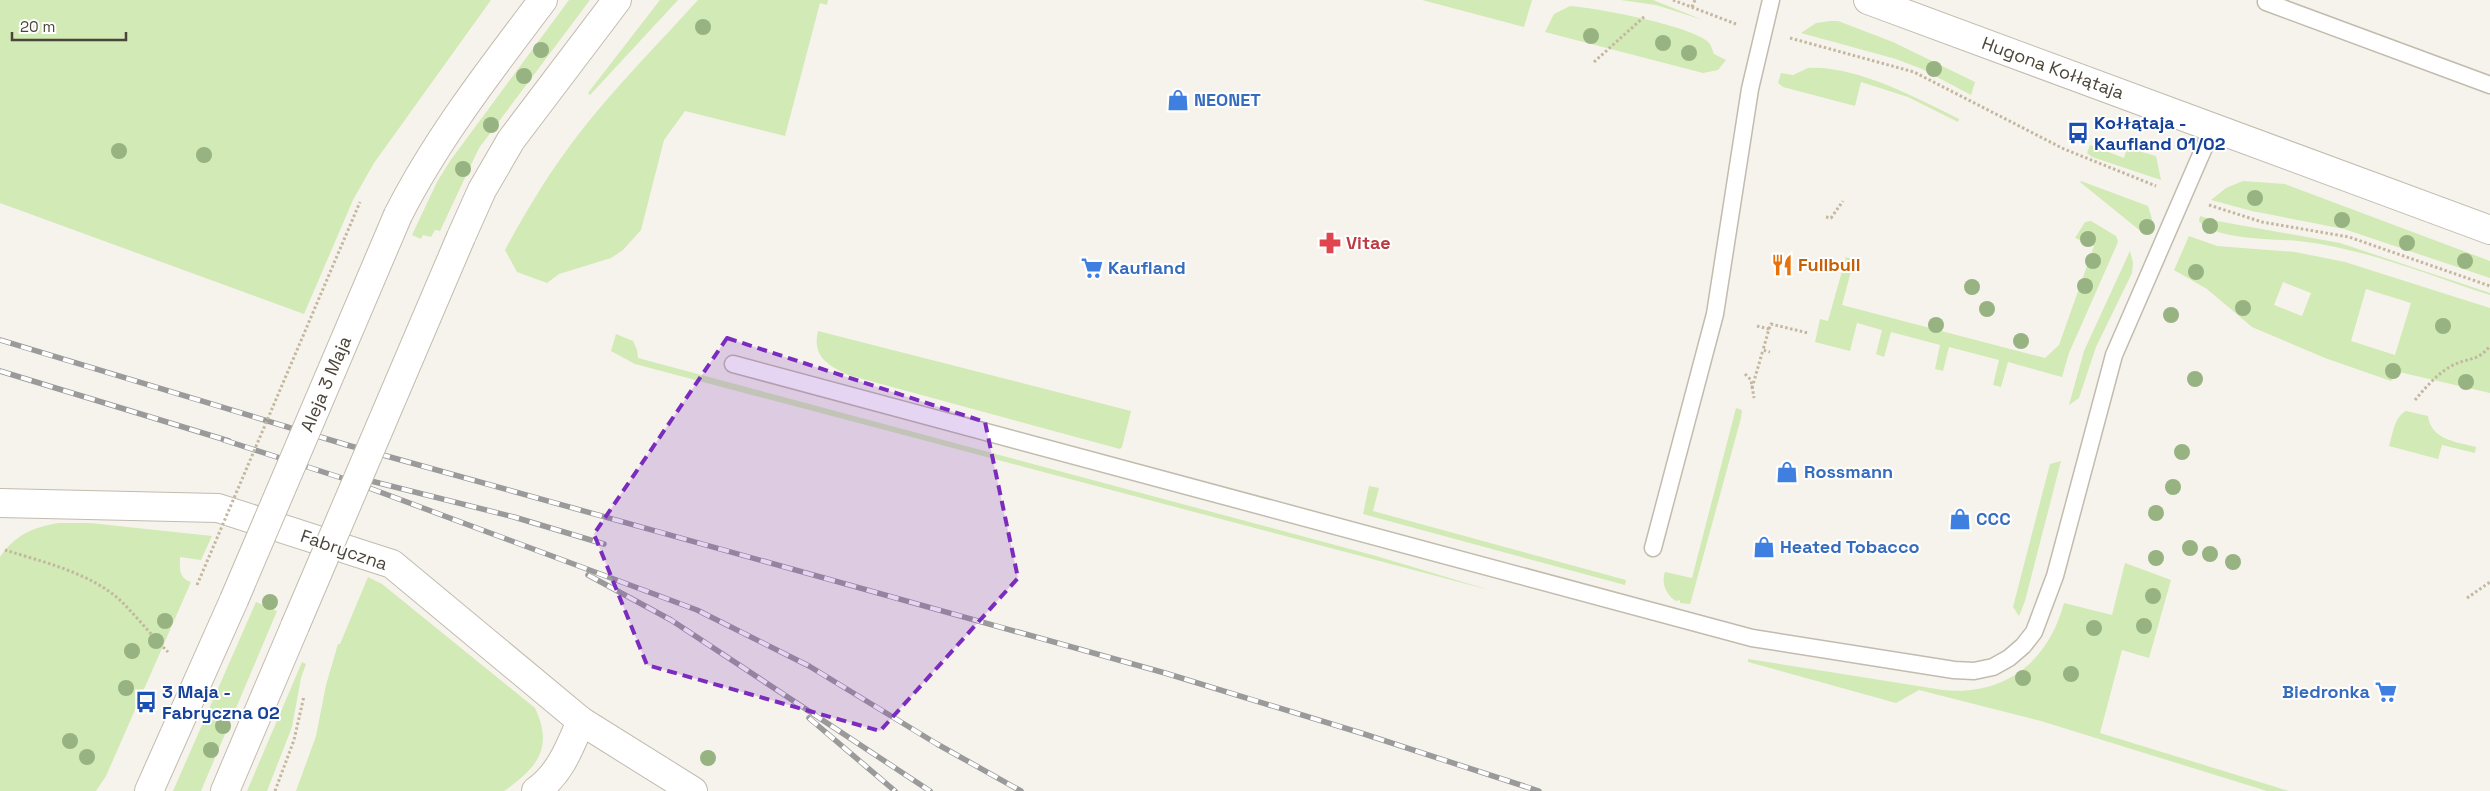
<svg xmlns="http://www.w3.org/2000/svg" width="2490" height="791" viewBox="0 0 2490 791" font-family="'Space Grotesk',sans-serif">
  <rect width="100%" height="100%" fill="#f6f3ec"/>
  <g fill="#d2eab5" fill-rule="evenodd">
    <path d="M0 0H491L374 163 353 200 304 314 0 203Z"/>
    <path d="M569 0H590L479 148 440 231 435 230 431 237 423 235 421 239 412 235 437 182 450 161Z"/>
    <path d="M660 0H678L590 95 588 93Z"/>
    <path d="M698 0H828L827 5 820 3 785 136 685 111 664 140 641 230 623 250 611 258 559 274 547 283 517 272 505 250C527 209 552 168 581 131 617 85 659 43 698 0Z"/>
    <path d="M1422 0H1532L1524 27Z"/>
    <path d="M1621 0H1653L1703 20 1656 5Z"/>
    <path d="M1570 6C1597 8 1687 25 1707 41 1711 44 1712 49 1714 54L1726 60 1718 70 1703 73 1545 32 1554 14Z"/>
    <path d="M1830 21H1838L1893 42 1975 82 1971 95 1922 69 1896 59 1801 33 1816 23Z"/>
    <path d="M1808 68C1855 65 1917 98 1959 119L1958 122 1908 97 1861 82 1855 106 1783 87 1778 83 1781 73 1793 75Z"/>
    <path d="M2090 145 2124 158 2127 148 2156 156 2161 180 2092 157 2087 153Z"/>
    <path d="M2081 181 2148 206 2152 219 2148 234 2138 229 2080 182Z"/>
    <path d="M2243 181 2285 184 2490 261V278L2344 229 2252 211 2211 200 2226 188Z"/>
    <path d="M2200 216 2217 221 2340 243 2490 293V295C2428 275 2364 248 2299 241 2275 239 2214 240 2199 221Z"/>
    <path d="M2091 221 2116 236 2118 242 2069 353 2062 377 2008 362 2001 387 1993 385 1999 360 1949 347 1943 371 1935 369 1940 345 1891 332 1884 357 1876 354 1882 330 1857 323 1850 351 1815 342 1820 319 1828 321 1846 257 1854 260 1842 305 2045 358 2059 345 2094 246 2075 238 2085 222Z"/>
    <path d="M2189 236 2217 246 2295 252 2345 262 2490 308V393L2399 372 2391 381 2325 358 2252 327 2207 289 2174 270ZM2283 282 2311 293 2302 316 2274 305ZM2366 289 2411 303 2395 355 2351 341Z"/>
    <path d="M2130 251 2133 263 2132 273 2096 347 2079 398 2069 405 2084 351Z"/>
    <path d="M818 331 1131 411 1122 447 1120 449 848 375C827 365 812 356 818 331Z"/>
    <path d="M616 334 633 341 637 350 638 358 1376 556 1493 591 635 364 611 351Z"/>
    <path d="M1736 408 1742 410 1741 418 1691 601 1690 604 1680 603V600L1676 601C1666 595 1661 583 1665 572L1692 578Z"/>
    <path d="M2406 411 2428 416C2431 440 2457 442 2476 447L2475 453 2442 445 2438 459 2389 446C2393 434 2394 417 2406 411Z"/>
    <path d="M2061 461 2025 601 2019 616 2013 607 2050 464Z"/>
    <path d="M1369 486 1379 488 1373 511 1626 580 1625 585 1363 514Z"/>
    <path d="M59 523H90L212 536 201 560 180 557C180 568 178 578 191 582L106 776 96 791H0V557C15 535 33 527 59 523Z"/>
    <path d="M2125 563 2171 580 2149 658 2122 650 2100 733 2289 791H2267L2041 721 1919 690 1896 703 1748 662V659L1943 690C2005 696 2048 662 2064 603L2112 615Z"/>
    <path d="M368 577 382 584 535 708C554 748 537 768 504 791H296L316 736 326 685 338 644H340Z"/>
    <path d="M256 602 277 611 201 791H173Z"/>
    <path d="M302 662 306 664 301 678 292 727 267 791H247Z"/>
  </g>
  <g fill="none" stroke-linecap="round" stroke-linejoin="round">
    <g stroke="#c2bbae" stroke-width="19">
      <g id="service">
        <path d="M2266 2 2490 85"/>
        <path d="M733 364 1752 638 1954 670 1974 671 1993 667 2009 658 2023 646 2034 632 2055 576 2114 355 2213 127"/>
        <path d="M1653 548 1715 314 1750 89 1771 0"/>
      </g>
    </g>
    <g stroke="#c2bbae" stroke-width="30">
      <g id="minor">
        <path d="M0 503 218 508 392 564 581 721C570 747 560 774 536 791"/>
        <path d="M581 721 693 791"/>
      </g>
    </g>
    <g stroke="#c2bbae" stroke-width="30">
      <g id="tertiary">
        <path d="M1868 0 2490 230"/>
        <path d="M398 215C437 138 491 69 543 0"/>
        <path d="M461 237 482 190 511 140 617 0"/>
        <path d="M149 791 234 600"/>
        <path d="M225 791 295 626"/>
      </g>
    </g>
    <g stroke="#c4b79f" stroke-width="3" stroke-dasharray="2.5 2.5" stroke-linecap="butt">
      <path d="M1673 0 1736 24"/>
      <path d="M1692 7 1695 0"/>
      <path d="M1790 38 1914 72 2064 149 2156 186"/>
      <path d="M1594 62 1645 16"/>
      <path d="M2209 205 2262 222 2349 237 2490 286"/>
      <path d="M1826 217 1831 218 1843 201"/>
      <path d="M1757 326 1769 329 1763 350 1770 352"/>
      <path d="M1769 329 1771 324 1808 333"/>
      <path d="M1745 374 1751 380 1754 398"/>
      <path d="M1752 388 1763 350"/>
      <path d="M2415 400C2426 387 2438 373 2453 365 2467 358 2477 362 2490 346"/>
      <path d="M5 550C43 562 91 573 121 601 137 617 152 636 168 652"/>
      <path d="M2467 598 2490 582"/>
      <path d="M275 791 294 740 304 696"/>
    </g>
    <use href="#service" stroke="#fff" stroke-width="16"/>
    <use href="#minor" stroke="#fff" stroke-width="28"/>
    <use href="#tertiary" stroke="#fff" stroke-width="28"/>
    <g stroke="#9a9a9a" stroke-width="5.5">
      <g id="rail">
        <path d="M0 340 347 445 1165 673 1361 733 1539 791"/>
        <path d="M0 371 229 441"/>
        <path d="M224 440 345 479 697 610 809 666 937 744 1021 791"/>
        <path d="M359 478 514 517 604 544"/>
        <path d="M588 575 671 620 930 791"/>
        <path d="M809 718 895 791"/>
      </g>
    </g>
    <use href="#rail" stroke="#fff" stroke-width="4" stroke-dasharray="11" stroke-linecap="butt"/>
    <g stroke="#c2bbae" stroke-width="30" stroke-linecap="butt">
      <g id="tertiary-bridge">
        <path d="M234 600 398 215"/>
        <path d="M295 626 461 237"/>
      </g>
    </g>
    <path stroke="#c4b79f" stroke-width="3" stroke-dasharray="2.5 2.5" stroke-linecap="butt" d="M197 585 360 202"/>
    <use href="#tertiary-bridge" stroke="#fff" stroke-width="28"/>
  </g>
  <g fill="#97b381">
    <circle cx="703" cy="27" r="8"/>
    <circle cx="1591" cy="36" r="8"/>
    <circle cx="1663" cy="43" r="8"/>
    <circle cx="541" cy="50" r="8"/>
    <circle cx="1689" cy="53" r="8"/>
    <circle cx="1934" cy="69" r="8"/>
    <circle cx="524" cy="76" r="8"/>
    <circle cx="491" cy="125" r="8"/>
    <circle cx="119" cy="151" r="8"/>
    <circle cx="204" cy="155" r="8"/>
    <circle cx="463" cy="169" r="8"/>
    <circle cx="2255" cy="198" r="8"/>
    <circle cx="2342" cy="220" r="8"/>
    <circle cx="2210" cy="226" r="8"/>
    <circle cx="2147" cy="227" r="8"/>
    <circle cx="2088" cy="239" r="8"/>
    <circle cx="2407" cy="243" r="8"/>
    <circle cx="2093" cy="261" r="8"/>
    <circle cx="2465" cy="261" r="8"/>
    <circle cx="2196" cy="272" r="8"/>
    <circle cx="2085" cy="286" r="8"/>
    <circle cx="1972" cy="287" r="8"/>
    <circle cx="2243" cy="308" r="8"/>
    <circle cx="1987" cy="309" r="8"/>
    <circle cx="2171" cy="315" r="8"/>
    <circle cx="1936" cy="325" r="8"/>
    <circle cx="2443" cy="326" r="8"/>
    <circle cx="2021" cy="341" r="8"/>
    <circle cx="2393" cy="371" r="8"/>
    <circle cx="2195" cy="379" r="8"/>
    <circle cx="2466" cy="382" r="8"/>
    <circle cx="2182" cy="452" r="8"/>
    <circle cx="2173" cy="487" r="8"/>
    <circle cx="2156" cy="513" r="8"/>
    <circle cx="2190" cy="548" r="8"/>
    <circle cx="2210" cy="554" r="8"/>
    <circle cx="2156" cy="558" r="8"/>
    <circle cx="2233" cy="562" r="8"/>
    <circle cx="2153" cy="596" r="8"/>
    <circle cx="270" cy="602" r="8"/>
    <circle cx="165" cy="621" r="8"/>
    <circle cx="2144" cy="626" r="8"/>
    <circle cx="2094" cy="628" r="8"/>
    <circle cx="156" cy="641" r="8"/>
    <circle cx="132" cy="651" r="8"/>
    <circle cx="2071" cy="674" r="8"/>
    <circle cx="2023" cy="678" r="8"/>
    <circle cx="126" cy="688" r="8"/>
    <circle cx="223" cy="726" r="8"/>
    <circle cx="70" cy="741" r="8"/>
    <circle cx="211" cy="750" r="8"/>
    <circle cx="87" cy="757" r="8"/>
    <circle cx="708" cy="758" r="8"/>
  </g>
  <path fill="#7b2cbf" fill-opacity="0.2" stroke="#7b2cbf" stroke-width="4" stroke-dasharray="10 6" stroke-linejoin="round" d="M727 338 985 422 1018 578 880 731 647 665 594 534Z"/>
  <defs>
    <g id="shop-bare" transform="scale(1.725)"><path d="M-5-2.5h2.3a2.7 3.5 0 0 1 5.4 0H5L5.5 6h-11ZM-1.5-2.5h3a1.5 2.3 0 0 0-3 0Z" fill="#3f7fe0" stroke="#fff" stroke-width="2.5" paint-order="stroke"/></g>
    <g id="bus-bare" transform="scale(1.725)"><path d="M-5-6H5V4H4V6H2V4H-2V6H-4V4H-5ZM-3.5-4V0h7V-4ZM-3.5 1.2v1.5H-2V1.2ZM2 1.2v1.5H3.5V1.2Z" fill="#1a4fb4" stroke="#fff" stroke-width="2.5" paint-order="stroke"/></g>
    <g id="pharmacy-bare" transform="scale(1.725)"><path d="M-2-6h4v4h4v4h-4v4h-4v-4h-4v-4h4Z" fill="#e0444e" stroke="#fff" stroke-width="2.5" paint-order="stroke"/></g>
    <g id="restaurant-bare" transform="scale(1.725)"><path d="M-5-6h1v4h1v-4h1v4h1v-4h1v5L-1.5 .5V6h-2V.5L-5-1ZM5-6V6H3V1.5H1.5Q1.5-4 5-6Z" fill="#e8710a" stroke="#fff" stroke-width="2.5" paint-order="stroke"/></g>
    <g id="supermarket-bare" transform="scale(1.725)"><path d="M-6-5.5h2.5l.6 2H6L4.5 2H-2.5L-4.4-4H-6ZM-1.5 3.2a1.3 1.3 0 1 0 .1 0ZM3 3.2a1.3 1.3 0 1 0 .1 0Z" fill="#3f7fe0" stroke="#fff" stroke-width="2.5" paint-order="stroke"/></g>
  </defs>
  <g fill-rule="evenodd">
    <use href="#shop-bare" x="1178" y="100"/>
    <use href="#bus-bare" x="2078" y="133"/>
    <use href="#pharmacy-bare" x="1330" y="243"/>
    <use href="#restaurant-bare" x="1782" y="265"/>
    <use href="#supermarket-bare" x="1092" y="268"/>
    <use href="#shop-bare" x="1787" y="472"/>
    <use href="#shop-bare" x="1960" y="519"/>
    <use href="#shop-bare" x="1764" y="547"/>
    <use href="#supermarket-bare" x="2386" y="692"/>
    <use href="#bus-bare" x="146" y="702"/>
  </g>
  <g text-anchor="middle" stroke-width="4" stroke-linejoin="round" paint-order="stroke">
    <g font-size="18" fill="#4b4439" stroke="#fff">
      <text transform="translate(2053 68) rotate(20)" y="6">Hugona Kołłątaja</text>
      <text transform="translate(326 384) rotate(-67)" y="6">Aleja 3 Maja</text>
      <text transform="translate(344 550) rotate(19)" y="6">Fabryczna</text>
    </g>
    <g font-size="18" font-weight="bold" fill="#366cbe" stroke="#fff" text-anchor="start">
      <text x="1194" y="106">NEONET</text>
      <text x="1108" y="274">Kaufland</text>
      <text x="1804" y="478">Rossmann</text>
      <text x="1976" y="525">CCC</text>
      <text x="1780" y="553">Heated Tobacco</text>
      <text x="2370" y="698" text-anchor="end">Biedronka</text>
    </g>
    <g font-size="18" font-weight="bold" fill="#164399" stroke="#fff" text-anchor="start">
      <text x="2094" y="129">Kołłątaja -<tspan x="2094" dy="21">Kaufland 01/02</tspan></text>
      <text x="162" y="698">3 Maja -<tspan x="162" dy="21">Fabryczna 02</tspan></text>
    </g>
    <g font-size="18" font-weight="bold" fill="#be3a42" stroke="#fff" text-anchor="start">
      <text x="1346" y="249">Vitae</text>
    </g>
    <g font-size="18" font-weight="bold" fill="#c56008" stroke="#fff" text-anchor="start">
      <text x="1798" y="271">Fullbull</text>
    </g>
  </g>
  <path d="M12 32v8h114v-8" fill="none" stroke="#4b4439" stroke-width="2.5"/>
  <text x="20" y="32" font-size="15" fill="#4b4439" stroke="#ffffff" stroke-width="4" paint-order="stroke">20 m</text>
</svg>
